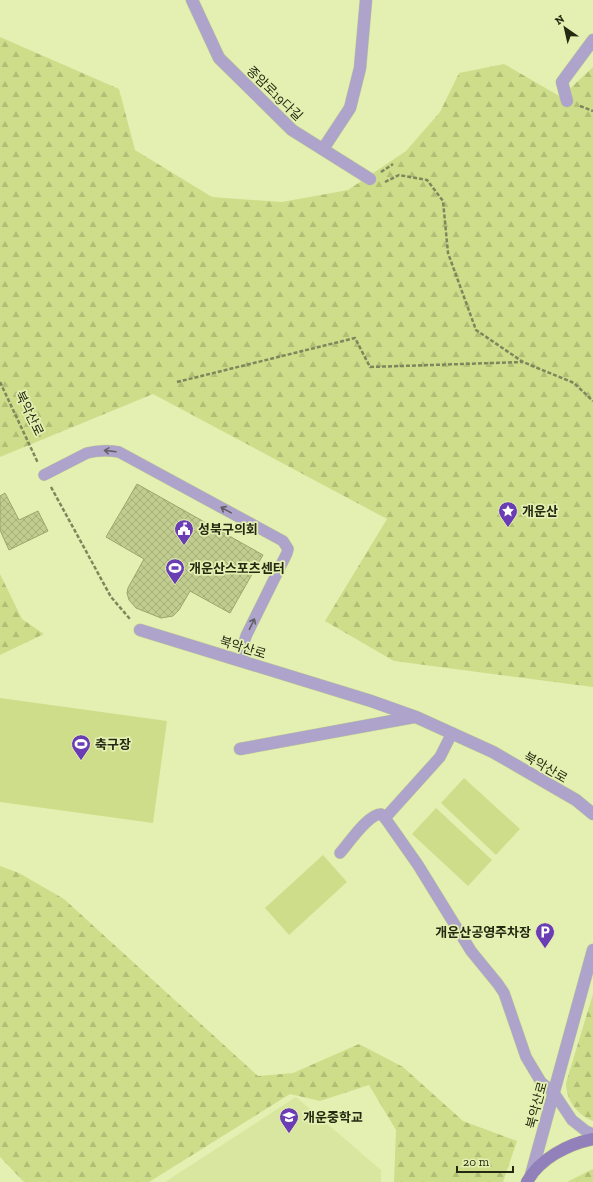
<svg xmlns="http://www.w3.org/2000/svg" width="593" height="1182" viewBox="0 0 593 1182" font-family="'Zilla Slab','Noto Sans KR',serif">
  <defs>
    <pattern id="forest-firs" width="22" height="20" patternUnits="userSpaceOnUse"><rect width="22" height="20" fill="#cedd8a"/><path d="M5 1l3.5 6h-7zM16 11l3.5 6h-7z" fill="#b1be76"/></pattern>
    <pattern id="building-cross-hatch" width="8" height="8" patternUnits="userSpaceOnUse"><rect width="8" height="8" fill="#c1cc8f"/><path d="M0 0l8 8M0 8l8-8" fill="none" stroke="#a6af7a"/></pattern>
  </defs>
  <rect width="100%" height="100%" fill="#e4f0b2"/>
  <path fill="#d9e6a0" d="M296 1097 381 1170V1182H165Z"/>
  <g fill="url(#forest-firs)">
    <path d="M0 37 119 89 135 150 212 197 282 202 348 190 406 151 440 112 459 73 504 64 561 97 593 67V687L394 661 325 621 387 519 153 394 0 457Z"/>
    <path d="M0 574 22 619 44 634 0 655Z"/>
    <path d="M0 866 19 873 64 899 258 1076 293 1073 359 1044 403 1067 463 1121 517 1141 503 1182H394L396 1130 369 1085 320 1101 290 1094 149 1182H24L0 1157Z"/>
    <path d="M593 994V1121C577 1115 566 1100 566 1083Z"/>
    <path d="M593 1169V1182H567Z"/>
  </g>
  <g fill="#cedd8a">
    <path d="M0 698 167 721 153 823 0 802Z"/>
    <path d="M464 778 520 829 496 855 441 803Z"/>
    <path d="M436 808 492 860 468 886 412 834Z"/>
    <path d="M323 855 347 882 289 935 265 908Z"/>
  </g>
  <g fill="url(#building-cross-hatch)" stroke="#9ca66b">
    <path d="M137 484 263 555 230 613 190 591 179 610 173 616 161 618 136 608 129 600 127 593 128 588 144 559 106 537Z"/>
    <path d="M5 493 19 520 38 511 48 531 9 550 0 530V496Z"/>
  </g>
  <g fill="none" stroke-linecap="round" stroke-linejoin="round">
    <g stroke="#c2cc95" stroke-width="12">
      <g id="lane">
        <path d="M44 475 87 453C98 450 108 450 119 452L283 541 288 549 287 553 246 636 244 643V662"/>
        <path d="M452 733 440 757 385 818 418 865 471 951 498 984 504 993 526 1057 541 1082 554 1093 572 1120 586 1131 593 1134"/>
        <path d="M340 853C349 843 368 814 381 814L385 818"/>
      </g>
    </g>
    <g stroke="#c2cc95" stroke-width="13">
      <g id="street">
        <path d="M192 0 219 58 292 130 370 179"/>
        <path d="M567 101 562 82 593 40"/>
        <path d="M323 149 350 108 360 68 366 0"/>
        <path d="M140 630 371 701 416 717 493 752 576 800 593 814"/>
        <path d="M240 749 414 717"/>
        <path d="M531 1175 593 950"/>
      </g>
    </g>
    <g stroke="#c2cc95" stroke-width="13">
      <path id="secondary" d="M527 1182C539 1159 568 1144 593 1139"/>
    </g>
    <g stroke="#7e865c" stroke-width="2.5" stroke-dasharray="4 2" stroke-linecap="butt">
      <path d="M580 106 593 111"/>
      <path d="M381 172 393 164"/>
      <path d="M385 182 399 175 427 180 443 201 448 253 476 330 523 362 574 383 593 401"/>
      <path d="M0 382 38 463"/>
      <path d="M177 382 355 338 370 367 523 362"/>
      <path d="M51 487 111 597 130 619"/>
    </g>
    <use href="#lane" stroke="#ada3cb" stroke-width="11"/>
    <use href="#street" stroke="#ada3cb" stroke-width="12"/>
    <use href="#secondary" stroke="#9180ba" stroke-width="12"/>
  </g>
  <defs><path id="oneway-shaft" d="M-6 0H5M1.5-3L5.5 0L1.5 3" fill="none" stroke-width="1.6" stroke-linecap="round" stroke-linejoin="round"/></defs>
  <g stroke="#626065">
    <use href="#oneway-shaft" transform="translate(110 451) rotate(-173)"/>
    <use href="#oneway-shaft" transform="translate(226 510) rotate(-151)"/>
    <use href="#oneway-shaft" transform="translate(252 624) rotate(-64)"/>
  </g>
  <defs>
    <g id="sight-pin" transform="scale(1)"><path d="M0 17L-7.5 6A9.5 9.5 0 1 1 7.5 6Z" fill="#6b3db5" stroke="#e4f0b2"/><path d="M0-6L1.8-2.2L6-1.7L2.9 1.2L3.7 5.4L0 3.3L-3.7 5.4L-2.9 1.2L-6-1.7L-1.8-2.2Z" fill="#fff"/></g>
    <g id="civic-pin" transform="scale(1)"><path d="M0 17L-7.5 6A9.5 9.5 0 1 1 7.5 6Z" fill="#6b3db5" stroke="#e4f0b2"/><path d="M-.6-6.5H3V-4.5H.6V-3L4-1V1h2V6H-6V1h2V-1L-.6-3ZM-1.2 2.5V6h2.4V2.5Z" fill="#fff"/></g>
    <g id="stadium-pin" transform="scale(1)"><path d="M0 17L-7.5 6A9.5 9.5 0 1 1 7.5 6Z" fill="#6b3db5" stroke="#e4f0b2"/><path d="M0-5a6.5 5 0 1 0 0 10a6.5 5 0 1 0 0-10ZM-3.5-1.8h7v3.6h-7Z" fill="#fff"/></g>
    <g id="parking-pin" transform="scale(1)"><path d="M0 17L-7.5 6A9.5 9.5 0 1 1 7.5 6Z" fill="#6b3db5" stroke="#e4f0b2"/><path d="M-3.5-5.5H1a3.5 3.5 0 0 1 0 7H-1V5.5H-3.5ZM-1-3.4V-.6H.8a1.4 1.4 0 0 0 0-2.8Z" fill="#fff"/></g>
    <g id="school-pin" transform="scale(1)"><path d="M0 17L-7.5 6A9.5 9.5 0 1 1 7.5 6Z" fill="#6b3db5" stroke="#e4f0b2"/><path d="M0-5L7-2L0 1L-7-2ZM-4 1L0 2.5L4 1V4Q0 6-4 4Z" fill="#fff"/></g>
  </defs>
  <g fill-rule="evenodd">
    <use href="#sight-pin" x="508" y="511"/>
    <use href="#civic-pin" x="184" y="529"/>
    <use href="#stadium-pin" x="175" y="568"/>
    <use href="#stadium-pin" x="81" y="744"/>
    <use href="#parking-pin" x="545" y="932"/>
    <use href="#school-pin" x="289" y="1117"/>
  </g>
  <g text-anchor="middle" stroke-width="3.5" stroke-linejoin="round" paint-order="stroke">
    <g font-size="13" fill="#252911" stroke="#e4f0b2">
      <text transform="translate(275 93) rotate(44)" y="5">종암로19다길</text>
      <text transform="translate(30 413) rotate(64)" y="5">북악산로</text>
      <text transform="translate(243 647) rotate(17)" y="5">북악산로</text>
      <text transform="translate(546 767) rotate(30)" y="5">북악산로</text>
      <text transform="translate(536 1105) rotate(-75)" y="5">북악산로</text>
    </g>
    <g font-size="13" font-weight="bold" fill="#252911" stroke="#e4f0b2" text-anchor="start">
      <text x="522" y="516">개운산</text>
      <text x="198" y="534">성북구의회</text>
      <text x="189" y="573">개운산스포츠센터</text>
      <text x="95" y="749">축구장</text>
      <text x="531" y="937" text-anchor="end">개운산공영주차장</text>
      <text x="303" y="1122">개운중학교</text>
    </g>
  </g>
  <g transform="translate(565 28) rotate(326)" stroke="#e4f0b2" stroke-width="3" paint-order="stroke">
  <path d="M0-3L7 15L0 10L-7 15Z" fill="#252911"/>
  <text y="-6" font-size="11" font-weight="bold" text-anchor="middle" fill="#252911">N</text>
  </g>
  <path d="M457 1166v6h56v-6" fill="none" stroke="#252911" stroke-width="2"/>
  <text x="463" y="1166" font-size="12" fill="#252911" stroke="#e4f0b2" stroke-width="3" paint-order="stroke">20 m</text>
</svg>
